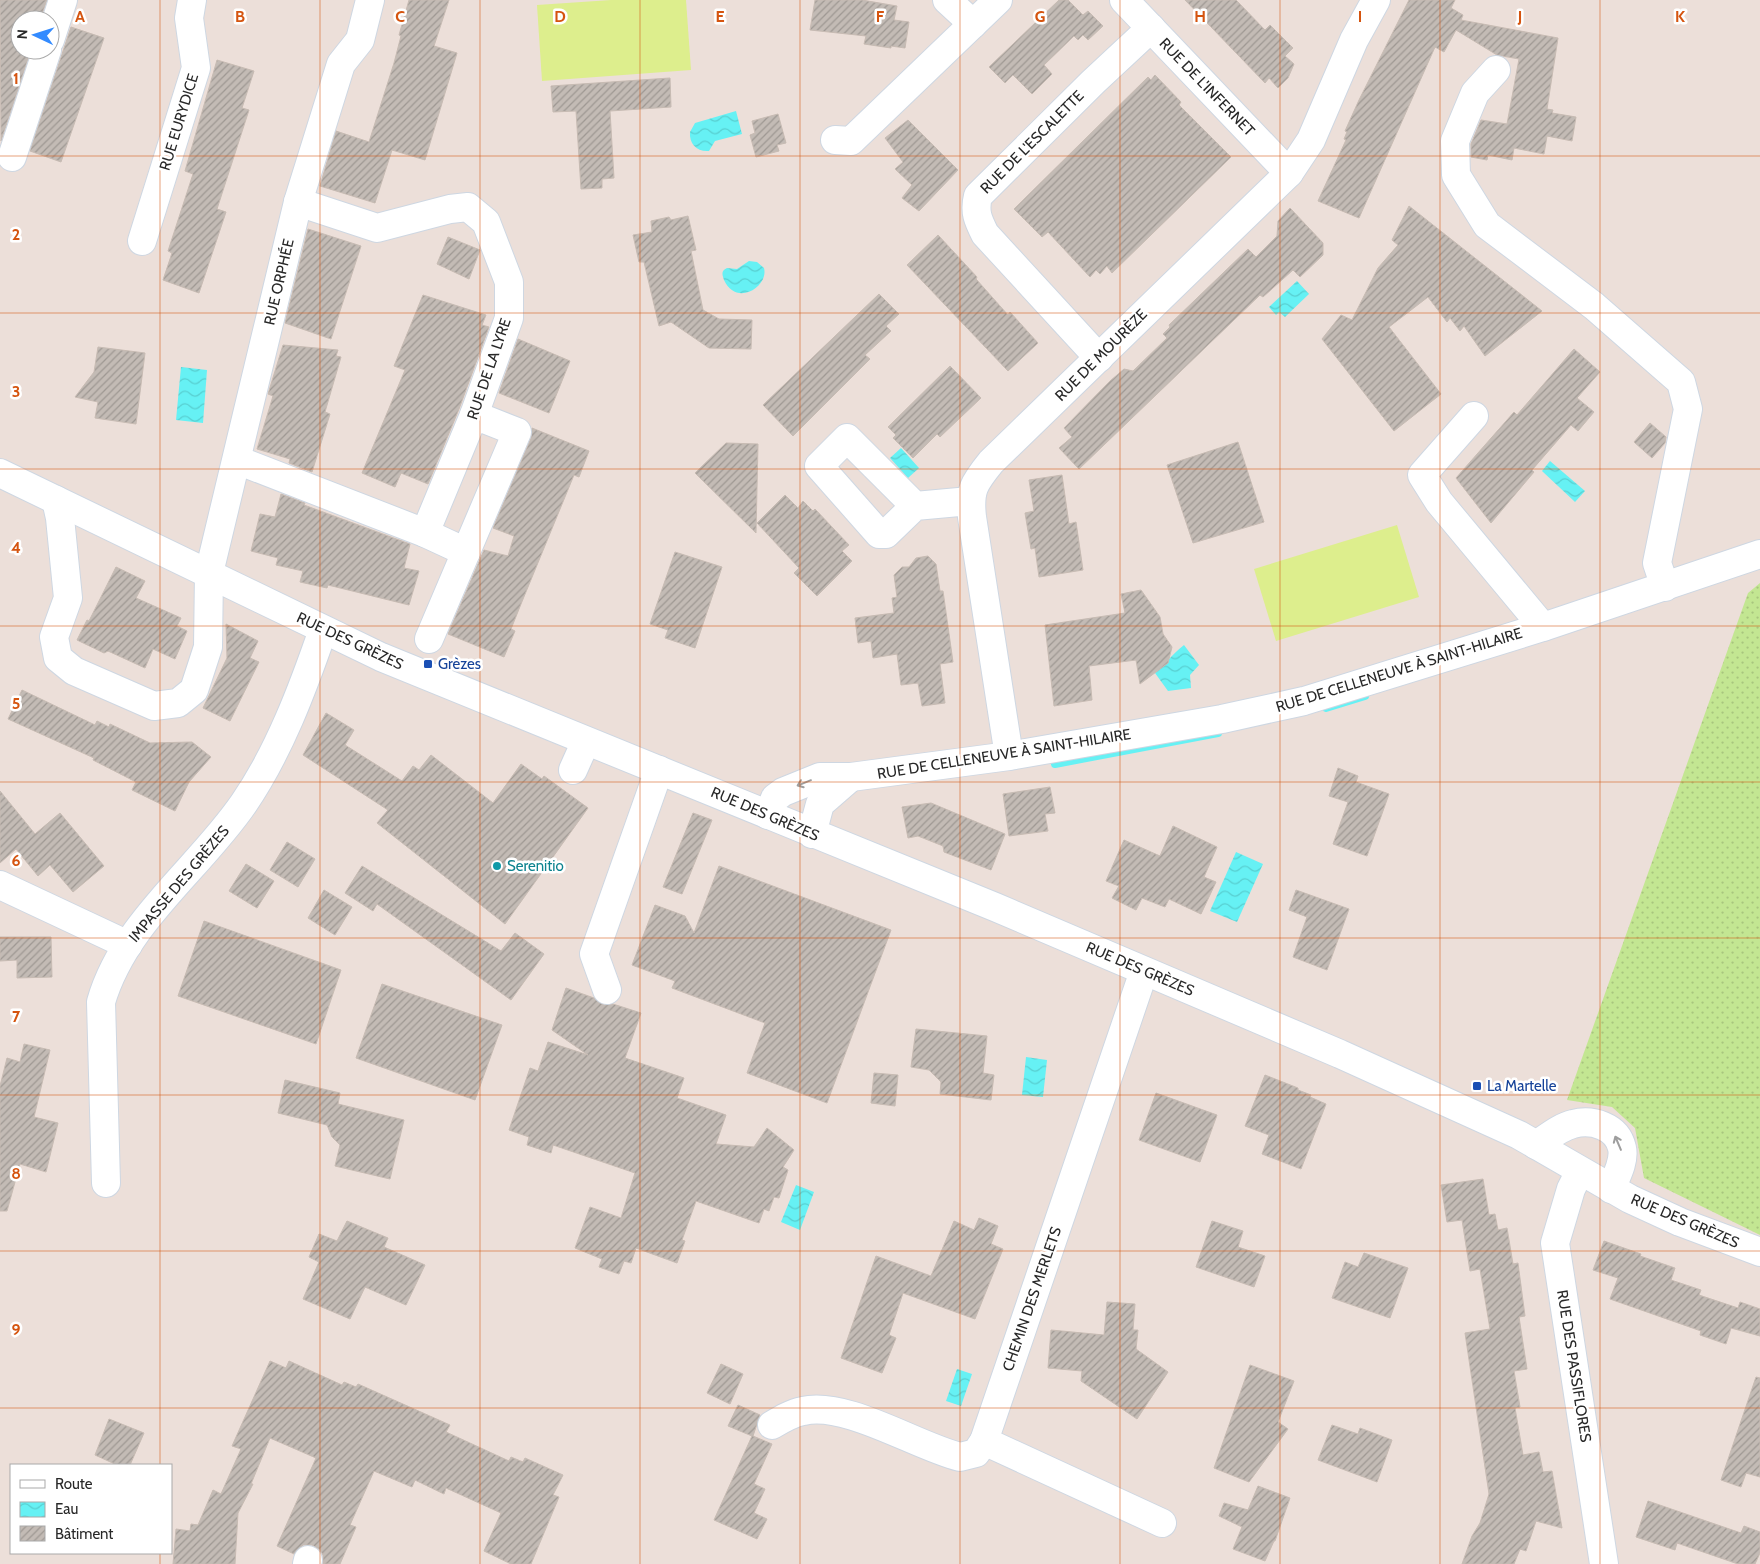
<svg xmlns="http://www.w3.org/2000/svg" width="1760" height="1564" viewBox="0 0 1760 1564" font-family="Cabin,sans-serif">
  <defs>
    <pattern id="grass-dots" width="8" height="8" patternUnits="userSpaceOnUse" patternTransform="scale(1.25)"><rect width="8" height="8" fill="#c3e692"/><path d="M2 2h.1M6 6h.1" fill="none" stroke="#a8c57e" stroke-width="1.8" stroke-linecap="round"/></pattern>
    <pattern id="water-waves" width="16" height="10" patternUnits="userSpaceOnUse" patternTransform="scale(1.25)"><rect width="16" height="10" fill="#66f1f4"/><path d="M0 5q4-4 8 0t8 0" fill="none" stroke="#58cfd1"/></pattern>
    <pattern id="building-hatch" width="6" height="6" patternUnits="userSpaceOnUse" patternTransform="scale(1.25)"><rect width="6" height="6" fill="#c3bbb5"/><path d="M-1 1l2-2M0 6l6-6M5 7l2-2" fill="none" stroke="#9e9893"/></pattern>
  </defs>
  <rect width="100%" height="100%" fill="#ecdfd9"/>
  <path fill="url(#grass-dots)" d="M1760 583V1235L1644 1178 1635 1128 1612 1107 1567 1100 1748 593Z"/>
  <g fill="#ddee8d">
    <path d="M611 0H686L691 70 542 81 537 5Z"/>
    <path d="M1397 525 1419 597 1276 641 1254 569Z"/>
  </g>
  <g fill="url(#water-waves)">
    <path d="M736 111 742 134 715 141 709 151C697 152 689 144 690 132L695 123Z"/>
    <path d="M749 261 757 262 764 268C769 287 736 307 724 280 722 274 721 271 727 268L737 269Z"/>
    <path d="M1297 281 1309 294 1285 317 1279 312 1276 315 1269 307Z"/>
    <path d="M181 367 207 370 203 423 176 420Z"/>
    <path d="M901 448 919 468 908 478 890 458Z"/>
    <path d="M1550 461 1585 491 1575 502 1542 471Z"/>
    <path d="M1184 645 1199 665 1190 675 1191 688 1168 691 1155 673C1166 664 1172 654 1184 645Z"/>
    <path d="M1236 852 1263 864 1237 922 1210 911Z"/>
    <path d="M1026 1057 1047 1060 1043 1097 1022 1095Z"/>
    <path d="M796 1185 814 1192 800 1230 781 1222Z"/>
    <path d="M957 1369 972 1374 961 1406 946 1401Z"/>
  </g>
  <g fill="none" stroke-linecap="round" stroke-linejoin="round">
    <g stroke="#66f1f4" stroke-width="8">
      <path d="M1326 708 1365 696"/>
      <path d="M1055 764 1218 733"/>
    </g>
  </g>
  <g fill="url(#building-hatch)" stroke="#c7bbb3">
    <path d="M0 0H47L40 20H20V50H31L1 141Z"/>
    <path d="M409 0H449L434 46 457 53 425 160 392 150 375 203 320 186 336 131 369 142 394 63 401 36 399 35Z"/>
    <path d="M815 0H862L897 6 894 20 909 22 905 48 891 46V48L864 44 866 36 810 30Z"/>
    <path d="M1059 0H1068L1083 15 1088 11 1103 26 1088 40 1083 35 1078 40 1074 36 1044 65 1052 74 1032 94 1013 75 1005 83 989 67Z"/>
    <path d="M1185 0H1236L1265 30 1270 25 1293 48 1285 56 1294 64 1288 78 1278 88 1269 78 1265 83Z"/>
    <path d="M1409 0H1455L1451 8 1463 15 1461 20 1558 38 1547 109 1553 110 1552 113 1576 117 1572 141 1547 136 1544 154 1514 148 1512 160 1488 155 1487 160 1471 157V144L1481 120 1507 124 1519 59 1497 55 1456 30 1444 52 1435 47 1359 218 1318 201 1346 140 1344 139 1347 132 1345 131 1359 100Z"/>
    <path d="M71 27 104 38 61 162 30 151Z"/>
    <path d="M217 60 254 71 242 108 249 110 217 209 226 212 199 293 163 280 172 253 168 251 193 174 185 171Z"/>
    <path d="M1155 75 1181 102 1179 105 1231 157 1112 273 1107 266 1100 274 1096 270 1090 277 1048 232 1042 237 1014 209 1148 77 1151 80Z"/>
    <path d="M670 78 671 107 610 111 614 178 602 179V188L581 189 576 111 553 112 551 86Z"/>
    <path d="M778 114 786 143 777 145 779 151 756 157 750 135 755 133 752 121Z"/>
    <path d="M908 120 958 170 919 211 902 198 912 185 895 169 903 162 885 138Z"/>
    <path d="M1409 206 1542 311 1485 356 1464 326 1460 331 1450 318 1447 322 1428 297 1389 327 1441 394 1394 431 1322 339 1341 315 1352 320 1378 268 1398 245 1392 240Z"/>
    <path d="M1290 208 1323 243V255L1300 277 1293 270 1263 297 1260 295 1079 469 1059 448 1072 437 1064 428 1110 381 1124 369 1133 371 1167 338 1163 334 1170 327 1169 325 1248 249 1256 257 1277 236 1278 221Z"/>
    <path d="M688 216 696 250 691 251 703 310 719 319 752 320 751 349 709 348 671 322 659 326 644 262H639L633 235 652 232 651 221 669 217 671 220Z"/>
    <path d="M308 229 361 246 331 339 285 323Z"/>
    <path d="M938 235 977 277 976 279 1008 315 1010 312 1038 343 1008 371 907 265Z"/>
    <path d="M448 237 480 250 469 279 437 264Z"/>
    <path d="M879 294 899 314 886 326 891 331 865 355 870 359 793 436 763 405Z"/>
    <path d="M423 295 486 315 482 325 489 327 459 409 428 484 401 473 395 487 362 473 405 370 394 366Z"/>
    <path d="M518 339 570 361 549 413 499 393Z"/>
    <path d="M283 345 338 350 336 356 341 357 325 412 330 414 312 472 289 463 290 459 257 449 273 396 268 394Z"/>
    <path d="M98 347 145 353 136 424 95 418 98 402 75 397 94 372Z"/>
    <path d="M1574 349 1600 372 1577 398 1594 412 1578 431 1571 425 1532 470 1534 472 1491 523 1456 478 1514 412 1517 415Z"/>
    <path d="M950 366 981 398 940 437 937 434 913 458 893 438 896 435 888 427Z"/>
    <path d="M1650 423 1666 437 1665 443 1652 458 1634 442Z"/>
    <path d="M532 428 589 451 579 477 574 475 521 604 511 629 515 631 504 657 448 634 484 550 508 556 514 536 493 528 531 438Z"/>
    <path d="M1238 442 1264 522 1193 543 1167 465Z"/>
    <path d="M726 443 758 444 756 533 695 473Z"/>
    <path d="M1062 475 1069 524 1076 522 1083 570 1039 577 1035 548 1031 549 1025 513 1034 511 1029 480Z"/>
    <path d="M281 494 305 503 304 505 410 544 404 568 419 571 409 605 328 585 327 588 300 582 303 571 276 565 278 558 251 551 260 514 275 517Z"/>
    <path d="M785 495 798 508 803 501 813 511 815 509 849 545 842 551 852 561 817 596 794 573 799 568 757 523Z"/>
    <path d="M675 552 722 567 695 648 665 638 668 630 650 624Z"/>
    <path d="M928 556 936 564 940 591H943L953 662 940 664 945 703 922 706 918 683 901 685 897 654 873 658 871 641 858 643 855 618 894 613 892 598 897 597 894 575 902 567H909L916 558Z"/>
    <path d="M116 567 145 581 136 598 181 618 177 626 187 631 175 659 153 649 145 668 108 651 104 653 77 640 87 620 89 621Z"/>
    <path d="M1141 590 1160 617 1163 634 1172 647 1168 663 1140 684 1136 660 1089 666 1092 700 1054 706 1045 625 1125 613 1121 594Z"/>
    <path d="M226 624 258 641 250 658 259 662 230 721 203 708 227 658Z"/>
    <path d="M22 690 95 725 97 721 109 727 110 724 150 743 192 742 211 757 189 782 175 811 132 790 136 782 93 760 94 758 8 719Z"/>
    <path d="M326 713 354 730 345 745 402 781 413 766 419 770 431 755 493 803 521 764 542 779 544 776 588 808 505 924 377 823 388 810 303 755Z"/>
    <path d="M1338 768 1358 776 1356 782 1389 794 1367 856 1333 844 1348 802 1329 796Z"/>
    <path d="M1050 787 1055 813 1045 814 1048 831 1009 836 1003 794Z"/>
    <path d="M0 791 35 834 60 813 104 866 73 892 50 865 38 876 16 849 0 863Z"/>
    <path d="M931 803 1005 834 991 870 944 852 943 846 918 836 908 838 902 807Z"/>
    <path d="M693 813 712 820 682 894 663 887Z"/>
    <path d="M1173 826 1217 847 1204 877 1216 882 1201 914 1169 899 1165 907 1142 898 1136 910 1112 898 1119 886 1106 881 1124 840 1160 856Z"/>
    <path d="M287 842 315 859 298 887 270 870Z"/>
    <path d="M246 864 274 881 257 908 229 891Z"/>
    <path d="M362 866 501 951 515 933 544 954 511 1000 377 904 373 911 345 893Z"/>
    <path d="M719 866 891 930 827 1103 747 1073 765 1023 672 988 675 981 632 965 655 905 685 916 694 933Z"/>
    <path d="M324 890 352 907 335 935 308 918Z"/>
    <path d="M1296 890 1349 909 1327 970 1293 957 1307 917 1289 910Z"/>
    <path d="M204 921 341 970 316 1044 178 996Z"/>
    <path d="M0 937H51L52 977 17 978V960L0 961Z"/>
    <path d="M382 984 502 1025 475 1100 356 1058Z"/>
    <path d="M566 988 594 998 604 1005 613 1004 641 1013 625 1058 684 1078 677 1098 726 1115 716 1144 754 1147 767 1128 794 1150 783 1167 788 1170 779 1198 774 1197 769 1211 764 1209 759 1223 696 1201 682 1240 685 1241 677 1263 636 1248 631 1263 624 1261 619 1274 599 1267 602 1259 575 1248 590 1207 621 1218 635 1173 553 1145 551 1153 527 1145 529 1137 509 1130 530 1068 538 1071 548 1042 588 1055 552 1030Z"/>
    <path d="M916 1029 987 1036 983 1073 994 1075 991 1100 940 1094 941 1082 929 1070 911 1067Z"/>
    <path d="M24 1044 50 1050 34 1117 58 1123 46 1172 20 1164 7 1211H0V1086L7 1058 20 1062Z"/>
    <path d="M874 1073 898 1075 895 1106 871 1103Z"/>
    <path d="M1265 1075 1298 1088V1090L1311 1095 1310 1097 1326 1104 1301 1169 1262 1154 1269 1135 1245 1126Z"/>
    <path d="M285 1080 340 1093 338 1104 404 1120 390 1179 335 1166 340 1145 332 1137 327 1125 278 1113Z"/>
    <path d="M1156 1093 1217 1115 1200 1162 1139 1140Z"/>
    <path d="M1483 1179 1489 1215 1495 1214 1498 1230 1507 1228 1513 1264 1518 1263 1525 1316 1519 1317 1527 1369 1514 1371 1520 1407 1515 1408 1523 1455 1539 1452 1543 1472 1552 1471 1562 1528 1536 1521 1526 1551 1520 1549 1514 1564H1462L1472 1536 1480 1523 1489 1494 1465 1333 1490 1329 1480 1269 1470 1271 1462 1220 1447 1222 1441 1185Z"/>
    <path d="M979 1218 998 1226 991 1244 1003 1249 975 1319 903 1293 889 1335 896 1338 882 1373 841 1358 876 1256 931 1276 954 1221 974 1230Z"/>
    <path d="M347 1221 388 1238 384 1247 425 1265 406 1305 365 1287 350 1319 303 1299 319 1262 309 1257 319 1234 337 1241Z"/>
    <path d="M1212 1221 1243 1231 1238 1247 1265 1256 1254 1287 1196 1267Z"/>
    <path d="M1604 1241 1641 1254 1640 1256 1675 1268 1671 1280 1701 1290 1699 1295 1738 1308 1740 1302 1760 1309V1336L1731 1328 1726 1344 1700 1335 1701 1331 1610 1299 1618 1278 1593 1270Z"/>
    <path d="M1364 1253 1408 1268 1390 1318 1332 1298 1345 1262 1358 1267Z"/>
    <path d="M1107 1302 1135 1304 1133 1330H1138L1136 1349 1168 1372 1137 1419 1081 1381 1082 1371 1048 1368 1051 1330 1104 1335Z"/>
    <path d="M270 1361 286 1368 289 1361 342 1385 344 1382 356 1387 358 1384 450 1425 446 1432 509 1461 511 1457 523 1462 525 1458 563 1475 553 1495 559 1497 531 1564H511L484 1551 501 1513 446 1488 444 1494 415 1480 412 1487 374 1471 350 1525 356 1527 340 1564H323V1555L319 1549 312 1545H303L294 1554 277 1546 316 1458 270 1438 251 1484H253L238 1513 235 1564H173L176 1529 190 1531 191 1524 198 1525 213 1490 221 1494 241 1449 232 1446Z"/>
    <path d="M721 1364 743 1374 730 1404 707 1393Z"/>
    <path d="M1250 1365 1294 1381 1278 1422 1288 1429 1249 1482 1214 1468Z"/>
    <path d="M1756 1377 1760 1378V1477L1746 1473 1741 1487 1721 1480Z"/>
    <path d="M738 1405 760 1415 753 1436 772 1444 754 1484 765 1489 754 1513 767 1519 757 1539 714 1520 752 1436 728 1426Z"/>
    <path d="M109 1419 144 1433 130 1465H117L95 1455Z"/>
    <path d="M1332 1425 1358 1434 1360 1428 1392 1440 1377 1482 1318 1460Z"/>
    <path d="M1258 1486 1290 1498 1275 1541H1274L1265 1561 1233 1549 1242 1527 1219 1516 1224 1503 1248 1510Z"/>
    <path d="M1648 1501 1741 1533 1744 1526 1760 1532V1553L1755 1564H1738L1677 1543 1675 1550 1636 1537Z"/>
  </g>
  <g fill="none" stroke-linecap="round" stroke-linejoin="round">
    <g stroke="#ced7e2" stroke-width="30">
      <g id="minor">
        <path d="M947 0 973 24"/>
        <path d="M1124 0 1289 173"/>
        <path d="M50 40 63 0"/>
        <path d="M1496 70 1475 93 1455 141 1456 175 1487 225 1594 306 1681 382 1688 409 1657 563 1665 587"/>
        <path d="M835 140 851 141 998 0"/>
        <path d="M12 157 47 50"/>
        <path d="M142 241 196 68 189 18 192 0"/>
        <path d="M1099 358 985 234C978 220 974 212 978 196L1093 82 1151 28"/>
        <path d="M1474 416 1422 475 1439 502 1543 627"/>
        <path d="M237 460 425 533 474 415 509 318V282L486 222 468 207 450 209 377 228 298 202"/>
        <path d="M0 473 381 657 995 907 1340 1054 1519 1135 1630 1199 1680 1222 1760 1252"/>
        <path d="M56 500 60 518 68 598 54 637 58 658 74 671 154 706 178 703 194 690 208 647 209 573 298 202 341 64 360 40 370 0"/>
        <path d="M915 506 847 438 819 466 879 534H886L915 506 970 501"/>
        <path d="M425 533 466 552"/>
        <path d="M429 639 517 432 474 415"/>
        <path d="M1009 756 972 517C969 490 974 483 991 462L1289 173 1311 140 1354 40 1376 0"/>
        <path d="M573 770 586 741"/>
        <path d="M768 815 775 798 783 792 820 777H851L1009 756 1222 719 1304 701 1543 627 1760 554"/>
        <path d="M812 834 820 804 851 777"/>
        <path d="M0 885 128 945"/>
        <path d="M1144 971 984 1441 1162 1523"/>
        <path d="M607 990 594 954 659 770"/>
        <path d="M1536 1145C1547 1138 1560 1127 1573 1124 1592 1119 1617 1126 1622 1148 1625 1161 1616 1177 1611 1189"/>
        <path d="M1580 1171 1571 1189 1555 1243 1604 1564"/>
        <path d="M106 1183 101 1002C124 922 199 869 244 803 279 752 303 688 323 630"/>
        <path d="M772 1425C782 1419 792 1413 803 1411 847 1401 916 1446 960 1457L976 1453 984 1441"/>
        <path d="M307 1564 308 1560"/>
      </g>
    </g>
    <use href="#minor" stroke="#fff" stroke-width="28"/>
  </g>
  <defs><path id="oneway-shaft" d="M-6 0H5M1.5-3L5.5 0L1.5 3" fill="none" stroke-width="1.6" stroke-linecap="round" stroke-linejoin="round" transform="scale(1.25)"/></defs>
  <g stroke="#9e9e9e">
    <use href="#oneway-shaft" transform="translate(804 783) rotate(158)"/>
    <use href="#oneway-shaft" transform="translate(1618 1143) rotate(-113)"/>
  </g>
  <path fill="none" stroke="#d5540f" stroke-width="1" stroke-opacity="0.55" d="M160 0V1465M320 0V1564M480 0V1564M640 0V1564M800 0V1564M960 0V1564M1120 0V1564M1280 0V1564M1440 0V1564M1600 0V1564M0 156H1760M0 313H1760M0 469H1760M0 626H1760M0 782H1760M0 938H1760M0 1095H1760M0 1251H1760M0 1408H1760M160 1553V1564"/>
  <g fill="#1a4fb4" stroke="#fff" stroke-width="2">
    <rect x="423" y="659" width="10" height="10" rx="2.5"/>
    <rect x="1472" y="1081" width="10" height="10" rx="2.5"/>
  </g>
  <circle fill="#0f9aa8" stroke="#fff" stroke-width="2" cx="497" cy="866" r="5"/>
  <g text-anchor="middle" stroke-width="5" stroke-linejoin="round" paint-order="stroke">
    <g font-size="15" fill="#282828" stroke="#fff">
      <text transform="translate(1207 87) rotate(46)" y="5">RUE DE L'INFERNET</text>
      <text transform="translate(179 122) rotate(-73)" y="5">RUE EURYDICE</text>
      <text transform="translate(1032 142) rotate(-45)" y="5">RUE DE L'ESCALETTE</text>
      <text transform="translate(279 282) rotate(-77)" y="5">RUE ORPHÉE</text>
      <text transform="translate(1101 355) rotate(-45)" y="5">RUE DE MOURÈZE</text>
      <text transform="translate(489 369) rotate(-71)" y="5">RUE DE LA LYRE</text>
      <text transform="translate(350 641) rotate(25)" y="5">RUE DES GRÈZES</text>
      <text transform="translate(1399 670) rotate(-17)" y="5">RUE DE CELLENEUVE À SAINT-HILAIRE</text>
      <text transform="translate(1004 754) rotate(-9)" y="5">RUE DE CELLENEUVE À SAINT-HILAIRE</text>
      <text transform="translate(765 814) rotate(23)" y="5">RUE DES GRÈZES</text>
      <text transform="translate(179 884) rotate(-50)" y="5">IMPASSE DES GRÈZES</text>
      <text transform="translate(1140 969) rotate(23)" y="5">RUE DES GRÈZES</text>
      <text transform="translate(1685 1221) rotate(23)" y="5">RUE DES GRÈZES</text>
      <text transform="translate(1032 1299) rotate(-71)" y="5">CHEMIN DES MERLETS</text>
      <text transform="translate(1574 1366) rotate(81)" y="5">RUE DES PASSIFLORES</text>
    </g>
    <g font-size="15" fill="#164399" stroke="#fff" text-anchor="start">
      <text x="438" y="669">Grèzes</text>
      <text x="1487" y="1091">La Martelle</text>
    </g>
    <g font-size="15" fill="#0d838f" stroke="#fff" text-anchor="start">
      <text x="507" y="871">Serenitio</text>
    </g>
  </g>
  <g font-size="16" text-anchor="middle" font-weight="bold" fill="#d5540f" stroke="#fff" stroke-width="5" stroke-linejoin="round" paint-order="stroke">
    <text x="80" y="22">A</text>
    <text x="240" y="22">B</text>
    <text x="400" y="22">C</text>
    <text x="560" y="22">D</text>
    <text x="720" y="22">E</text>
    <text x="880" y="22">F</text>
    <text x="1040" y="22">G</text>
    <text x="1200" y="22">H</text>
    <text x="1360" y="22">I</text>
    <text x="1520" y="22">J</text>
    <text x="1680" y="22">K</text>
    <text x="16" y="84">1</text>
    <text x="16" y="240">2</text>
    <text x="16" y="397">3</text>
    <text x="16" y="553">4</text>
    <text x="16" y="709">5</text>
    <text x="16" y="866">6</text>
    <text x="16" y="1022">7</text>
    <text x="16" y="1179">8</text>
    <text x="16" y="1335">9</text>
  </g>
  <rect x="10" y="1464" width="162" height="90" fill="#ffffff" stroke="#a9a9a9"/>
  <rect x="20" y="1480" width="25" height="8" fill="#ffffff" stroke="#a9a9a9"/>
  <text x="55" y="1489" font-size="15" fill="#282828">Route</text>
  <rect x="20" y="1502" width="25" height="15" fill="url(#water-waves)" stroke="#a9a9a9"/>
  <text x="55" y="1514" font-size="15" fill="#282828">Eau</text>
  <rect x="20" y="1526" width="25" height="15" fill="url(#building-hatch)" stroke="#a9a9a9"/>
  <text x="55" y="1539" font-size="15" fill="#282828">Bâtiment</text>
  <g transform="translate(35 35) rotate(274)"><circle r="24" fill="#ffffff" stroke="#a9a9a9"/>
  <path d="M0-4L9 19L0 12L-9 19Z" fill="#338bff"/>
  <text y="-8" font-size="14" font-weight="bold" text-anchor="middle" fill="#282828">N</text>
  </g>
</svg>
